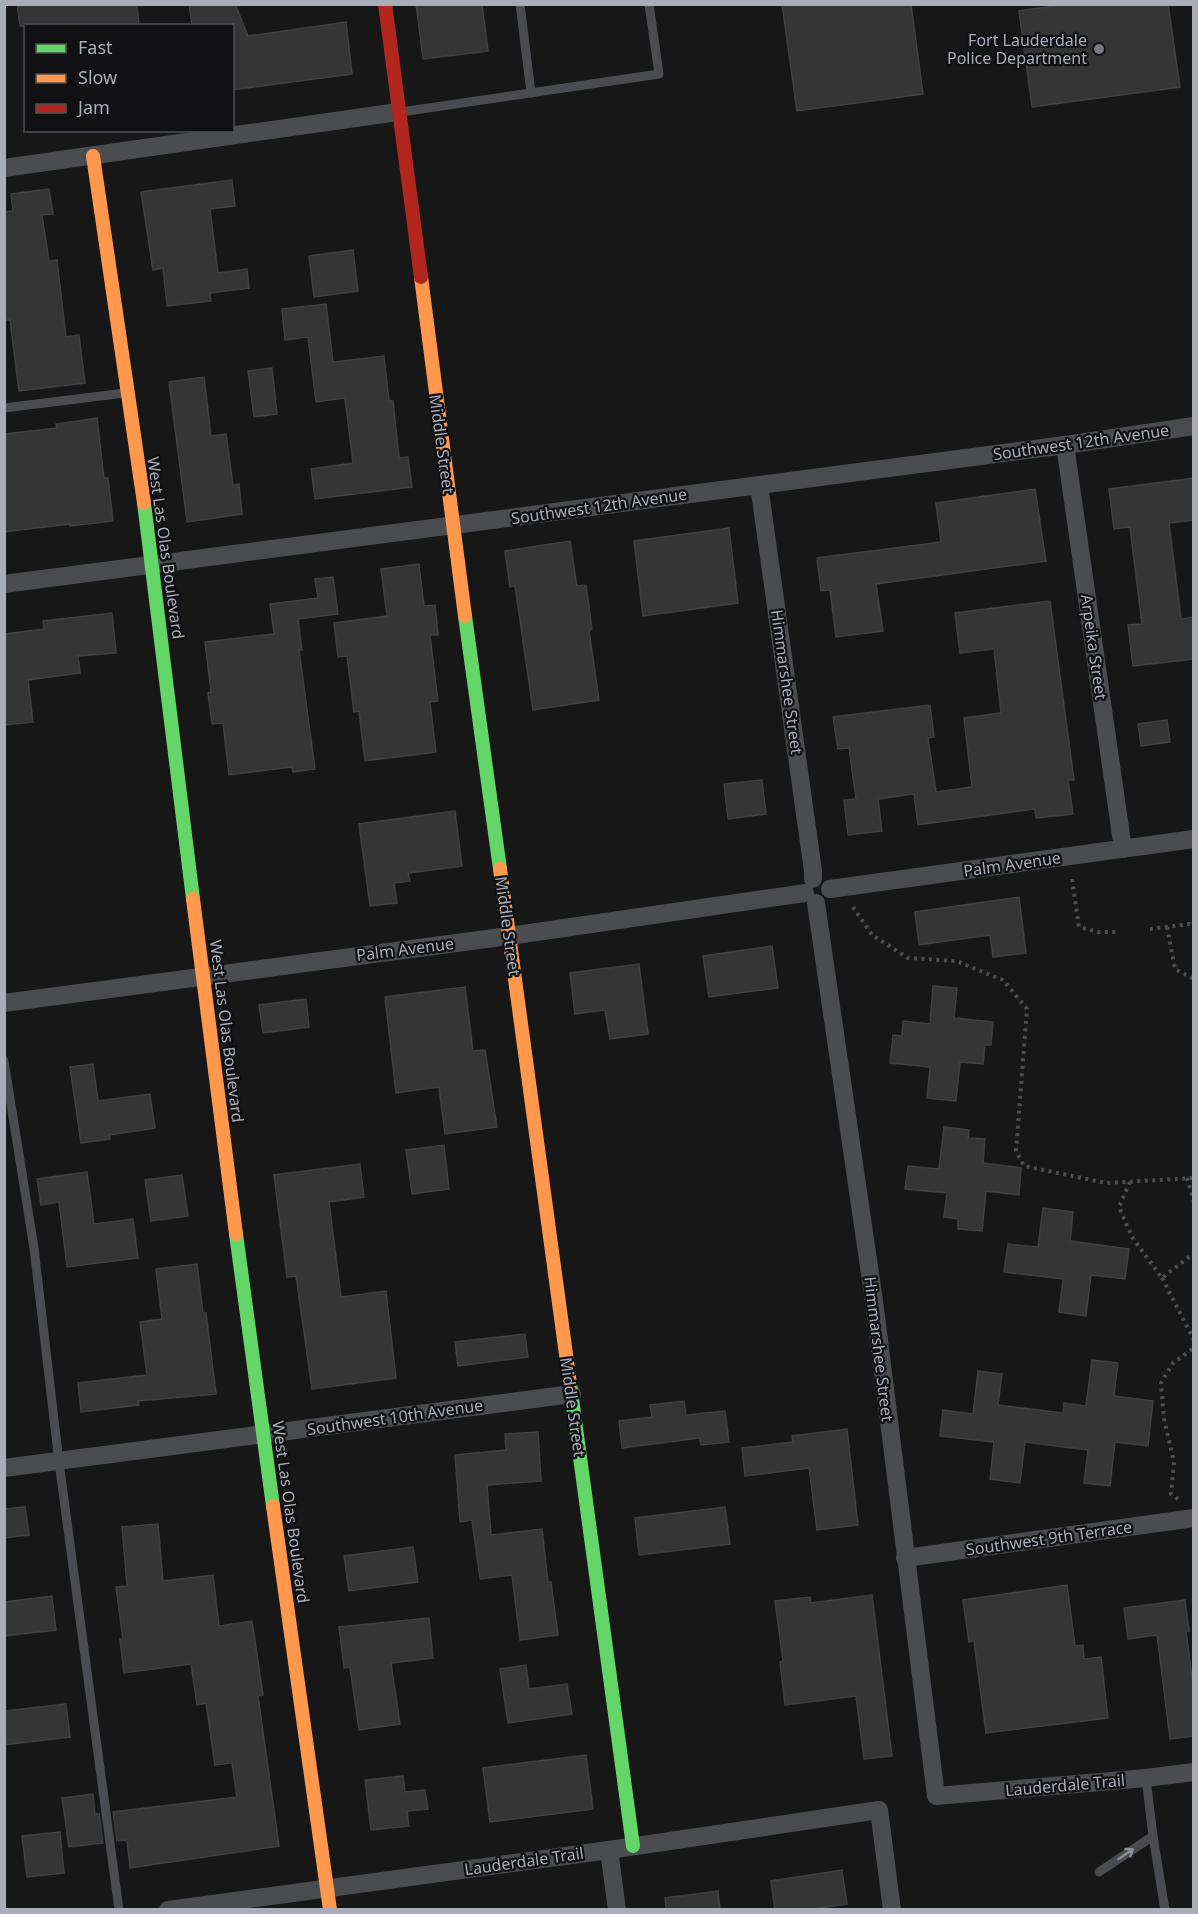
<svg xmlns="http://www.w3.org/2000/svg" width="1198" height="1914" viewBox="0 0 1198 1914" font-family="'Noto Sans',sans-serif">
  <rect width="100%" height="100%" fill="#171717"/>
  <g fill="#353536" stroke="#3f4043" stroke-width="1.5">
    <path d="M17 4H137L139 26H20Z"/>
    <path d="M189 4H235L248 36 346 22 352 74 232 90V26H192Z"/>
    <path d="M416 4H482L488 51 423 59Z"/>
    <path d="M782 4H911L923 94 797 111Z"/>
    <path d="M1069 4H1168L1180 87 1032 107 1019 11Z"/>
    <path d="M232 180 235 206 210 209 218 273 247 269 249 288 210 293 211 301 167 306 163 268 153 270 141 192Z"/>
    <path d="M49 189 53 214 42 215 49 261 57 260 66 337 79 335 85 383 19 391 10 320H4V212L13 211 11 194Z"/>
    <path d="M353 250 358 291 314 297 309 256Z"/>
    <path d="M326 304 333 362 384 356 389 401H393L399 458 408 457 412 487 315 499 311 469 353 463 345 398 316 402 308 337 285 340 282 309Z"/>
    <path d="M272 368 277 414 254 417 248 371Z"/>
    <path d="M204 377 211 436 226 434 233 485 239 484 242 514 187 522 169 382Z"/>
    <path d="M97 418 104 478H108L113 521 70 526V524L4 532V434L57 428 56 424Z"/>
    <path d="M1194 478V520L1169 523 1181 619 1194 617V659L1133 666 1128 625 1142 624 1130 527 1114 529 1109 489Z"/>
    <path d="M1035 489 1046 561 876 584 883 631 836 637 830 590 821 591 817 558 941 542 936 503Z"/>
    <path d="M729 528 738 603 643 616 634 541Z"/>
    <path d="M570 541 577 586 586 585 592 629 589 630 599 700 533 710 515 586 510 587 505 551Z"/>
    <path d="M419 564 424 606 435 605 438 635H430L438 701 430 702 436 752 365 761 359 711 354 712 347 656 338 657 334 623 387 616 381 569Z"/>
    <path d="M333 577 338 614 298 619 302 650H299L315 769 293 772 292 767 229 775 223 723 212 724 208 693 211 692 205 642 274 634 270 604 318 598 315 579Z"/>
    <path d="M1050 601 1074 780H1068L1073 814 1036 818 1035 809 918 825 914 794 878 799 882 831 848 835 844 800 856 799 849 748 838 749 833 717 930 705 934 737 928 738 936 792 972 787 964 718 1001 713 994 649 960 653 955 613Z"/>
    <path d="M112 613 116 653 78 656 80 673 28 680 33 722 4 725V634L44 629 43 621Z"/>
    <path d="M1167 720 1170 742 1141 746 1138 724Z"/>
    <path d="M762 780 766 814 728 819 724 784Z"/>
    <path d="M455 811 462 866 408 873 410 881 394 883 397 903 370 906 359 824Z"/>
    <path d="M1019 897 1026 953 993 957 990 935 919 945 915 912Z"/>
    <path d="M772 946 778 988 709 997 703 956Z"/>
    <path d="M639 964 648 1034 610 1039 605 1010 575 1014 570 973Z"/>
    <path d="M933 986 957 988 954 1018 993 1022 991 1045H985L983 1064 960 1062 956 1101 927 1098 930 1067 890 1063 893 1035 902 1036 903 1021 930 1024Z"/>
    <path d="M465 987 473 1051 485 1050 497 1127 445 1134 439 1087 396 1093 385 997Z"/>
    <path d="M306 999 309 1027 263 1033 259 1005Z"/>
    <path d="M93 1064 98 1101 150 1094 155 1128 109 1135 110 1139 81 1143 70 1067Z"/>
    <path d="M944 1127 969 1130 968 1138 985 1139 983 1163 1021 1168 1019 1195 986 1191 982 1231 958 1229V1219L944 1217 947 1193 905 1189 908 1166 939 1169Z"/>
    <path d="M444 1145 449 1189 412 1194 406 1150Z"/>
    <path d="M360 1164 364 1197 329 1202 341 1297 386 1291 396 1378 312 1389 296 1276 287 1277 274 1175Z"/>
    <path d="M87 1172 94 1224 133 1219 138 1258 67 1267 59 1202 41 1205 37 1179Z"/>
    <path d="M182 1175 188 1216 151 1221 145 1180Z"/>
    <path d="M1043 1208 1073 1212 1070 1241 1129 1249 1125 1279 1091 1275 1086 1316 1059 1312 1063 1279 1004 1272 1008 1244 1038 1247Z"/>
    <path d="M197 1264 203 1313H206L216 1394 138 1401 139 1405 81 1412 78 1383 147 1375 140 1322 162 1319 156 1269Z"/>
    <path d="M525 1334 528 1357 458 1366 455 1342Z"/>
    <path d="M1092 1360 1118 1363 1114 1396 1153 1401 1148 1446 1115 1442 1110 1486 1084 1483 1088 1450 1025 1442 1020 1483 990 1479 994 1442 940 1436 943 1410 973 1414 978 1371 1002 1374 998 1405 1063 1413 1064 1403 1086 1406Z"/>
    <path d="M684 1401 686 1415 725 1411 729 1442 701 1445 700 1438 622 1448 619 1421 652 1417 650 1405Z"/>
    <path d="M847 1429 858 1525 817 1530 809 1468 745 1476 742 1448 793 1442 792 1436Z"/>
    <path d="M538 1432 541 1481 487 1485 491 1535 542 1529 548 1582H551L558 1635 520 1640 512 1575 480 1579 472 1520 460 1522 455 1455 506 1450 505 1434Z"/>
    <path d="M25 1507 29 1535 4 1538V1509Z"/>
    <path d="M725 1507 730 1544 639 1555 635 1518Z"/>
    <path d="M158 1524 163 1581 213 1575 219 1626 252 1621 263 1695 258 1696 279 1846 130 1868 127 1840 117 1841 113 1812 237 1797 232 1763 215 1765 206 1703 197 1705 191 1664 124 1673 120 1639H123L116 1587 127 1586 122 1527Z"/>
    <path d="M413 1547 418 1582 349 1591 344 1556Z"/>
    <path d="M1067 1585 1075 1646 1083 1645 1084 1659 1101 1657 1108 1718 986 1733 974 1641 969 1642 963 1600Z"/>
    <path d="M872 1595 892 1756 864 1759 856 1696 785 1705 780 1662 783 1661 775 1601 810 1597 811 1603Z"/>
    <path d="M52 1596 56 1630 4 1636V1602Z"/>
    <path d="M1185 1600 1189 1631H1186L1194 1694V1736L1170 1739 1157 1635 1128 1639 1124 1608Z"/>
    <path d="M429 1618 433 1658 391 1663 400 1724 359 1730 350 1667 344 1668 339 1627Z"/>
    <path d="M526 1665 529 1689 567 1684 572 1714 508 1723 500 1669Z"/>
    <path d="M66 1704 70 1737 4 1745V1711Z"/>
    <path d="M586 1755 593 1809 490 1822 483 1768Z"/>
    <path d="M403 1776 405 1792 425 1790 428 1809 407 1811 409 1826 371 1830 365 1780Z"/>
    <path d="M93 1794 95 1814H99L103 1843 69 1847 62 1798Z"/>
    <path d="M60 1832 64 1873 27 1877 22 1836Z"/>
    <path d="M842 1870 847 1904 807 1910H775L771 1881Z"/>
    <path d="M718 1891 720 1910H666L665 1898Z"/>
  </g>
  <g fill="none" stroke-linecap="round" stroke-linejoin="round">
    <g stroke="#4d4e52" stroke-width="4" stroke-dasharray="3 4.5" stroke-linecap="butt">
      <path d="M1072 879 1079 927 1098 932H1118"/>
      <path d="M853 907 872 935 908 958 956 961 1003 980 1027 1009 1016 1151 1024 1166 1106 1183 1194 1178"/>
      <path d="M1167 927 1175 969 1194 979"/>
      <path d="M1150 929 1190 924 1194 927"/>
      <path d="M1187 1178 1194 1202"/>
      <path d="M1130 1182 1119 1207 1132 1237 1162 1278 1194 1253"/>
      <path d="M1162 1278 1194 1340"/>
      <path d="M1178 1499 1171 1494 1174 1462 1164 1419 1161 1383 1173 1363 1194 1348"/>
    </g>
    <g stroke="#4b4c50" stroke-width="9">
      <path d="M520 4 531 93"/>
      <path d="M401 112 659 74 649 4"/>
      <path d="M4 408 125 393"/>
      <path d="M4 1061 34 1248 59 1462 119 1910"/>
      <path d="M1146 1778 1153 1836 1165 1910"/>
      <path d="M1099 1872 1153 1836"/>
    </g>
    <g stroke="#4b4c50" stroke-width="18">
      <path d="M4 168 398 112"/>
      <path d="M1065 445 1123 849"/>
      <path d="M759 485 813 871V879"/>
      <path d="M4 584 1065 445 1194 426"/>
      <path d="M830 889 1194 839"/>
      <path d="M816 903 874 1301 936 1796 1146 1778 1194 1772"/>
      <path d="M4 1003 509 936 805 893"/>
      <path d="M4 1468 572 1394"/>
      <path d="M905 1558 1194 1518"/>
      <path d="M609 1850 617 1910"/>
      <path d="M168 1910 609 1850 879 1810 892 1910"/>
    </g>
    <g stroke="#63d668" stroke-width="14">
      <path d="M144 503 193 899"/>
      <path d="M465 616 500 869"/>
      <path d="M236 1234 273 1506"/>
      <path d="M570 1384 633 1846"/>
    </g>
    <g stroke="#ff974d" stroke-width="14">
      <path d="M93 156 144 503"/>
      <path d="M421 277 465 616"/>
      <path d="M500 869 570 1384"/>
      <path d="M193 899 236 1234"/>
      <path d="M273 1506 330 1910"/>
    </g>
    <path stroke="#b3261e" stroke-width="14" d="M385 4 421 277"/>
  </g>
  <defs><path id="oneway-shaft" d="M-6 0H5M1.5-3L5.5 0L1.5 3" fill="none" stroke-width="1.6" stroke-linecap="round" stroke-linejoin="round" transform="scale(1.5)"/></defs>
  <use stroke="#8c9099" href="#oneway-shaft" transform="translate(1126 1854) rotate(-34)"/>
  <circle fill="#757880" stroke="#111113" stroke-width="2" cx="1099" cy="49" r="6"/>
  <g text-anchor="middle" stroke-width="4.5" stroke-linejoin="round" paint-order="stroke">
    <g font-size="16" fill="#a8adb8" stroke="#111113" text-anchor="end">
      <text x="1087" y="46">Fort Lauderdale<tspan x="1087" dy="18">Police Department</tspan></text>
    </g>
    <g font-size="16" fill="#a8adb8" stroke="#111113">
      <text transform="translate(1081 442) rotate(-8)" y="6">Southwest 12th Avenue</text>
      <text transform="translate(442 444) rotate(82)" y="6">Middle Street</text>
      <text transform="translate(599 506) rotate(-8)" y="6">Southwest 12th Avenue</text>
      <text transform="translate(166 548) rotate(82)" y="6">West Las Olas Boulevard</text>
      <text transform="translate(1094 647) rotate(82)" y="6">Arpeika Street</text>
      <text transform="translate(787 682) rotate(82)" y="6">Himmarshee Street</text>
      <text transform="translate(1012 864) rotate(-8)" y="6">Palm Avenue</text>
      <text transform="translate(508 926) rotate(82)" y="6">Middle Street</text>
      <text transform="translate(405 949) rotate(-7)" y="6">Palm Avenue</text>
      <text transform="translate(227 1031) rotate(83)" y="6">West Las Olas Boulevard</text>
      <text transform="translate(879 1349) rotate(83)" y="6">Himmarshee Street</text>
      <text transform="translate(573 1407) rotate(82)" y="6">Middle Street</text>
      <text transform="translate(395 1417) rotate(-8)" y="6">Southwest 10th Avenue</text>
      <text transform="translate(291 1512) rotate(82)" y="6">West Las Olas Boulevard</text>
      <text transform="translate(1049 1538) rotate(-8)" y="6">Southwest 9th Terrace</text>
      <text transform="translate(1065 1785) rotate(-5)" y="6">Lauderdale Trail</text>
      <text transform="translate(524 1861) rotate(-8)" y="6">Lauderdale Trail</text>
    </g>
  </g>
  <rect width="1198" height="1914" fill="none" stroke="#a8adb8" stroke-width="12"/>
  <rect x="24" y="24" width="210" height="108" fill="#111113" stroke="#4d4f55" stroke-width="1.5"/>
  <rect x="36" y="44" width="30" height="9" fill="#63d668" stroke="#4d4f55" stroke-width="1.5"/>
  <text x="78" y="54" font-size="18" fill="#a8adb8">Fast</text>
  <rect x="36" y="74" width="30" height="9" fill="#ff974d" stroke="#4d4f55" stroke-width="1.5"/>
  <text x="78" y="84" font-size="18" fill="#a8adb8">Slow</text>
  <rect x="36" y="104" width="30" height="9" fill="#b3261e" stroke="#4d4f55" stroke-width="1.5"/>
  <text x="78" y="114" font-size="18" fill="#a8adb8">Jam</text>
</svg>
